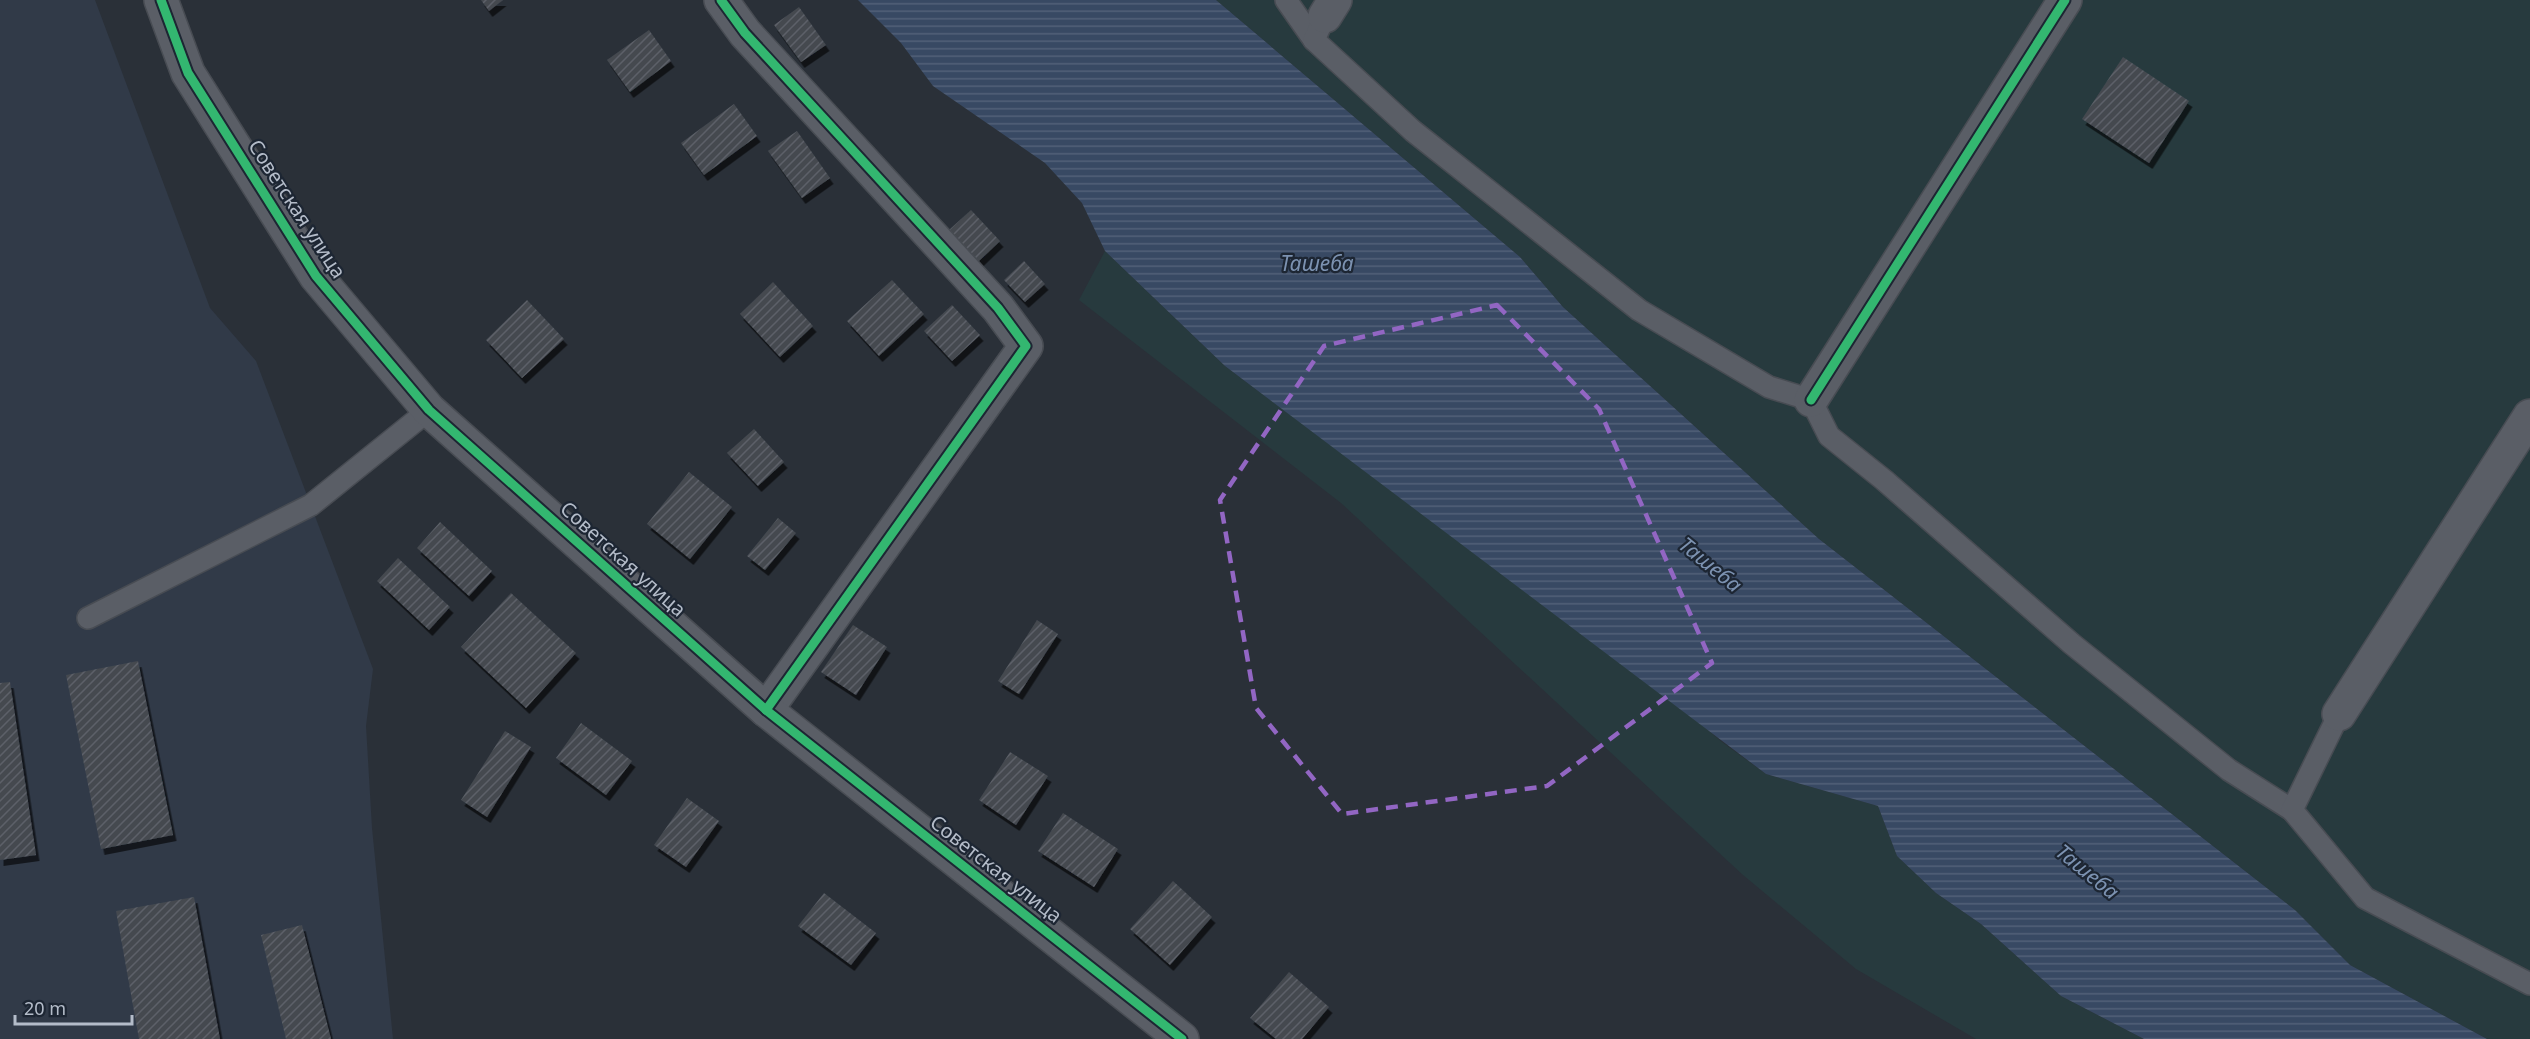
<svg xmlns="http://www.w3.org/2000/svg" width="2530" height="1039" viewBox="0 0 2530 1039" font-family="'Noto Sans',sans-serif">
  <defs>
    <pattern id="water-rules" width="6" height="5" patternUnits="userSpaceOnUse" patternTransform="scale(1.5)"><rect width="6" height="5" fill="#384963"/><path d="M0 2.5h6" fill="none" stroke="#526178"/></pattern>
    <pattern id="building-hatch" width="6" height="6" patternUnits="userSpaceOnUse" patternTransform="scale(1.5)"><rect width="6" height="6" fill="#444950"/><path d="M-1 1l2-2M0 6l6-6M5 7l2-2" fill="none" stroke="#5d6168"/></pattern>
    <filter id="shadow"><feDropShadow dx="3.5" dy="6" stdDeviation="0" flood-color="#0009"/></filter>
  </defs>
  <rect width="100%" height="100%" fill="#2a3038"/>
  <path fill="#313a48" d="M0 0H95L210 308 256 361 373 669 366 726 372 828 393 1039H0Z"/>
  <g fill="#273a3e">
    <path d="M1216 0H2530V1039H2487L2350 965 2295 910 1819 539 1563 307 1520 257Z"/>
    <path d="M1105 251 1225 366 1678 705 1722 742 1766 774 1878 806 1897 856 1936 893 1981 924 2061 996 2144 1039H1976L1856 969 1743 875 1341 503 1079 300Z"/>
  </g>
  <path fill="url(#water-rules)" d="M858 0H1216L1520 257 1563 307 1819 539 2295 910 2350 965 2487 1039H2144L2061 996 1981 924 1936 893 1897 856 1878 806 1766 774 1225 366 1105 251 1082 203 1045 163 933 86 901 43Z"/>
  <g fill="url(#building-hatch)" filter="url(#shadow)">
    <path d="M481 0H503L489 11Z"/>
    <path d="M799 7 826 45 801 62 774 25Z"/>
    <path d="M649 30 671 61 630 92 607 60Z"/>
    <path d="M2123 57 2189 101 2149 163 2082 119Z"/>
    <path d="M734 104 757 136 704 175 681 143Z"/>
    <path d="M797 131 830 178 802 198 768 151Z"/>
    <path d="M971 210 1000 241 978 262 949 230Z"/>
    <path d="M1024 261 1045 284 1025 302 1004 280Z"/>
    <path d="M892 280 924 314 879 356 847 321Z"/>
    <path d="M773 282 813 326 780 357 740 314Z"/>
    <path d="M527 300 564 339 522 378 486 340Z"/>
    <path d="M952 305 980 335 952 361 924 331Z"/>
    <path d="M754 429 784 462 758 486 727 453Z"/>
    <path d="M689 472 732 507 690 559 647 524Z"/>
    <path d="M778 518 796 533 765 570 747 556Z"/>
    <path d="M440 522 492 571 469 596 417 548Z"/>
    <path d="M398 558 450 607 429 630 377 581Z"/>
    <path d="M511 593 576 653 526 708 461 647Z"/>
    <path d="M1037 620 1058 634 1019 694 998 681Z"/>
    <path d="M853 625 887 647 856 695 821 672Z"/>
    <path d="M138 661 173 835 101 849 66 675Z"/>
    <path d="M10 682 36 855 0 860V683Z"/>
    <path d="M581 723 632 761 606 795 556 758Z"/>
    <path d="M505 731 531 747 487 817 461 800Z"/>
    <path d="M1010 752 1048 776 1016 825 979 800Z"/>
    <path d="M687 798 719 821 686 867 654 845Z"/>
    <path d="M1063 813 1118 849 1094 887 1038 851Z"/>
    <path d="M1173 881 1212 917 1170 965 1130 929Z"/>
    <path d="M824 893 876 933 851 965 798 926Z"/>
    <path d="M194 897 220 1039H139L116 911Z"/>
    <path d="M302 925 331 1039H286L261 935Z"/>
    <path d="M1289 972 1329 1007 1302 1039H1276L1250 1018Z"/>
  </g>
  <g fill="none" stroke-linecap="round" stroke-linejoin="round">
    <g stroke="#484c53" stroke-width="24">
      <g id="service">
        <path d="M1286 0 1314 40"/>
        <path d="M1325 16 1314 40 1413 131 1639 310 1769 387 1811 400 1829 436 1884 480 2072 644 2229 770 2292 810"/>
        <path d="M88 618 311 505 429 410"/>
        <path d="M2339 714 2292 810 2365 898 2530 984"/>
      </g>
    </g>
    <g stroke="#484c53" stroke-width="36">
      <g id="minor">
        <path d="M721 0 745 33 998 308 1026 346 766 710"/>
        <path d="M1325 16 1335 0"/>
        <path d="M1811 400 2065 0"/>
        <path d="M2339 714 2530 416"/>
      </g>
    </g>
    <g stroke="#484c53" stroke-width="36">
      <path id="tertiary" d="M161 0 188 73 316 276 429 410 766 710 1182 1039"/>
    </g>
    <use href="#service" stroke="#5a5e66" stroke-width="21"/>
    <use href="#minor" stroke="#5a5e66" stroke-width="33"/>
    <use href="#tertiary" stroke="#5a5e66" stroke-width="33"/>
    <g stroke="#1d2633" stroke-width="13">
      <g id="cycleway">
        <path d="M161 0 188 73 316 276 429 410 766 710 1182 1039"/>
        <path d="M721 0 745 33 998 308 1026 346 766 710"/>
        <path d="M1811 400 2065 0"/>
      </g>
    </g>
    <use href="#cycleway" stroke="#33b770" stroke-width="9"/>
  </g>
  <path fill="none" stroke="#9266c3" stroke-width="4.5" stroke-dasharray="12 8" stroke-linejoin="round" d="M1497 305 1599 409 1712 663 1547 786 1342 814 1256 708 1220 500 1324 346Z"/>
  <g text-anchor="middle" stroke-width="4.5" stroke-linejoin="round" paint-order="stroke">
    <g font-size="20" fill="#b4bcc9" stroke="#1d2633">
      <text transform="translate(297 209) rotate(57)" y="7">Советская улица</text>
      <text transform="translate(623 559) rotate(42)" y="7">Советская улица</text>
      <text transform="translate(996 869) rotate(38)" y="7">Советская улица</text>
    </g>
    <g font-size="21" font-style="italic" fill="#7c92b1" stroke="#1d2633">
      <text x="1317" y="271">Ташеба</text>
      <text transform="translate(1710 565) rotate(39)" y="7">Ташеба</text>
      <text transform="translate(2087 872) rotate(39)" y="7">Ташеба</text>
    </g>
  </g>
  <path d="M15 1015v9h117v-9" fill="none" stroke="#b4bcc9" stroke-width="3"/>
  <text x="24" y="1015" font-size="18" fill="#b4bcc9" stroke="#1d2633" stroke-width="4.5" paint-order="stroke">20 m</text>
</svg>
